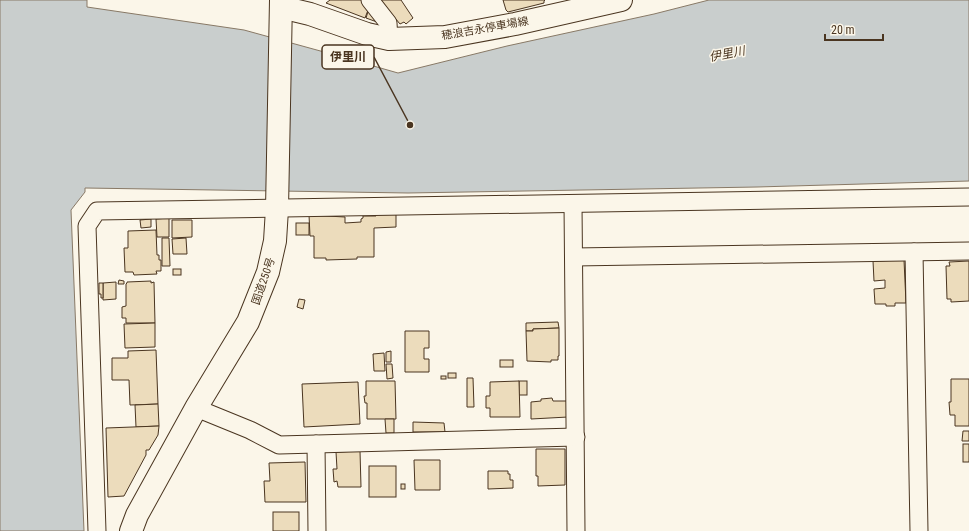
<svg xmlns="http://www.w3.org/2000/svg" width="969" height="531" viewBox="0 0 969 531" font-family="'Roboto Condensed','Noto Sans JP',sans-serif">
  <rect width="100%" height="100%" fill="#fbf6e9"/>
  <path fill="#c9cecd" stroke="#887966" d="M0 0H87V7L244 30 335 55 398 73 507 46 654 14 709 0H969V181L757 187 408 193 85 188V192L71 210 84 531H0Z"/>
  <g fill="#ecdcbc" stroke="#4a3520">
    <path d="M330 0H365L370 5 365 18 326 3Z"/>
    <path d="M380 0H401L413 18 406 24 404 22 400 24Z"/>
    <path d="M503 0H545L544 1V3L508 12 506 10Z"/>
    <path d="M370 5 377 22 366 18Z"/>
    <path d="M375 213H396V227L374 228V257H357V259L326 260V258H314V236H310L309 215 345 217V223L361 222V219L363 218V216H376Z"/>
    <path d="M169 218V237H157L156 219Z"/>
    <path d="M151 219V227L141 228 140 220Z"/>
    <path d="M172 220H192V237L172 238Z"/>
    <rect x="296" y="223" width="13" height="12"/>
    <path d="M156 230 157 255H159V260H161V271H156L157 274 134 275 133 272H125L124 248H128V231Z"/>
    <path d="M162 238H169L170 266H162Z"/>
    <path d="M186 238 187 254H173L172 239Z"/>
    <path d="M904 260 906 303H895V306H886V304H875L874 289 885 288V280L874 281 873 261Z"/>
    <path d="M969 261V301L951 302V299H947L946 266H950L949 262Z"/>
    <rect x="173" y="269" width="8" height="6"/>
    <path d="M119 280 124 281V284H118Z"/>
    <path d="M151 281V283L154 282 155 323H126V318H122V307L126 306V284L127 283V282Z"/>
    <path d="M116 282V299L103 300V283Z"/>
    <path d="M99 283H103V298H101V294H99Z"/>
    <path d="M299 299 305 300 303 309 297 307Z"/>
    <path d="M558 322 559 328 533 329V331H526V323Z"/>
    <path d="M155 323V347L125 348 124 324Z"/>
    <path d="M559 328V356H558V360H551V362L527 361 526 331H533V329Z"/>
    <path d="M405 331H429V348H424V359H429V372H405Z"/>
    <path d="M156 350 158 404 130 405 129 380H112V358H128V351Z"/>
    <path d="M391 351V362H386V352Z"/>
    <path d="M384 353 385 371H374L373 354Z"/>
    <rect x="500" y="360" width="13" height="7"/>
    <path d="M386 364H392L393 378 387 379Z"/>
    <rect x="448" y="373" width="8" height="5"/>
    <rect x="441" y="376" width="5" height="3"/>
    <path d="M467 378H473L474 407H467Z"/>
    <path d="M951 379H969V426H955V415H950L949 402H951Z"/>
    <path d="M366 381H395L396 419H367V403H365L364 396H366Z"/>
    <rect x="519" y="381" width="8" height="14"/>
    <path d="M519 381 520 417H490V408H486V396H490V382Z"/>
    <path d="M358 382 360 424 304 427 302 384Z"/>
    <path d="M552 398 553 401H567L568 417 531 419V402L541 401V399Z"/>
    <path d="M158 404 159 426 136 427 135 405Z"/>
    <path d="M385 419H394V433H386Z"/>
    <path d="M413 422 444 423 445 432H413Z"/>
    <path d="M159 426 158 435 149 450H146V455L124 496 108 497 106 428Z"/>
    <path d="M963 431H969V441H962Z"/>
    <rect x="963" y="444" width="6" height="18"/>
    <path d="M536 449H565V485L538 486V476H536Z"/>
    <path d="M360 451 361 487H338L337 481 334 482 333 469H337L336 452Z"/>
    <path d="M414 460H440V490H415Z"/>
    <path d="M305 462 306 502H265L264 481H270L269 463Z"/>
    <rect x="369" y="466" width="27" height="31"/>
    <path d="M488 471H508V474H510V480H513V488L488 489Z"/>
    <rect x="401" y="484" width="4" height="5"/>
    <rect x="273" y="512" width="26" height="19"/>
  </g>
  <g fill="none" stroke-linecap="round" stroke-linejoin="round">
    <g stroke="#4a3520" stroke-width="19">
      <g id="street">
        <path d="M370 0 388 23 389 39"/>
        <path d="M573 204 576 531"/>
        <path d="M914 252 919 531"/>
        <path d="M574 257 969 251"/>
        <path d="M196 408 250 430 279 445 576 437"/>
        <path d="M316 444 317 531"/>
        <path d="M97 531 87 226 97 211 969 197"/>
      </g>
    </g>
    <g stroke="#4a3520" stroke-width="24">
      <path id="secondary" d="M281 7 310 14 367 34 389 39 445 37 515 24 621 0"/>
    </g>
    <g stroke="#4a3520" stroke-width="24">
      <path id="highway" d="M131 531 137 515 196 408 248 322 268 272 275 241 277 209 281 0"/>
    </g>
    <use href="#street" stroke="#fbf6e9" stroke-width="17"/>
    <use href="#secondary" stroke="#fbf6e9" stroke-width="22"/>
    <use href="#highway" stroke="#fbf6e9" stroke-width="22"/>
  </g>
  <g text-anchor="middle" stroke-width="3" stroke-linejoin="round" paint-order="stroke">
    <g font-size="11" fill="#4a3520" stroke="#fbf6e9">
      <text transform="translate(485 28) rotate(-10)" y="4">穂浪吉永停車場線</text>
      <text transform="translate(263 281) rotate(-71)" y="4">国道250号</text>
    </g>
    <g font-size="12" font-style="italic" fill="#4a3520" stroke="#fbf6e9">
      <text transform="translate(727 54) rotate(-11)" y="4">伊里川</text>
    </g>
  </g>
  <path fill="none" stroke="#4a3520" stroke-width="1.5" d="M410 125L374 57"/>
  <circle fill="#4a3520" stroke="#fbf6e9" stroke-width="1.5" cx="410" cy="125" r="4"/>
  <rect fill="#fbf6e9" stroke="#4a3520" stroke-width="1.5" x="322" y="45" width="52" height="24" rx="4"/>
  <g font-size="12" text-anchor="middle" font-weight="bold" fill="#4a3520">
    <text x="348" y="61">伊里川</text>
  </g>
  <path d="M825 34v6h58v-6" fill="none" stroke="#4a3520" stroke-width="2"/>
  <text x="831" y="34" font-size="12" fill="#4a3520" stroke="#fbf6e9" stroke-width="3" paint-order="stroke">20 m</text>
</svg>
